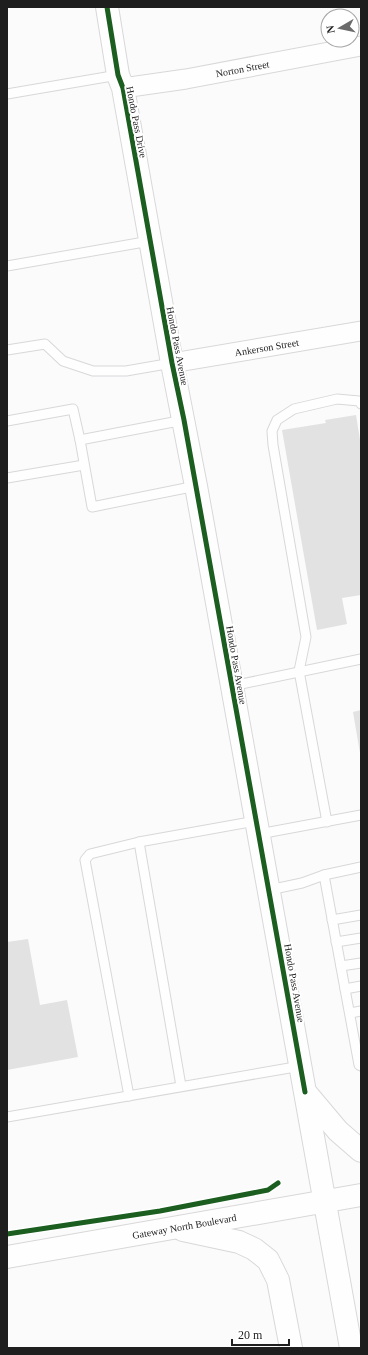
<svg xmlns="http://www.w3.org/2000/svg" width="368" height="1355" viewBox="0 0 368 1355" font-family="Georgia,serif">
  <rect width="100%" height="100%" fill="#fbfbfc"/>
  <g fill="#e2e2e2">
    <path d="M356 415 361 446V595L342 598 347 624 317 630 282 430 326 423 325 420Z"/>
    <path d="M361 710V753H360L353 712Z"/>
    <path d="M28 939 40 1005 67 1000 78 1057 7 1070V942Z"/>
  </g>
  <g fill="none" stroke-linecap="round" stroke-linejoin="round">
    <g stroke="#d8d8d9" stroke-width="11">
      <g id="lane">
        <path d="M7 94 118 75"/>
        <path d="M7 266 150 241"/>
        <path d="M7 350 45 344 63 361 93 371H126L172 363"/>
        <path d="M184 420 80 440 92 507 196 486"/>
        <path d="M7 421 73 409 80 440"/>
        <path d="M7 478 84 465"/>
        <path d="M232 686 361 659"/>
        <path d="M327 822 299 671 306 637 273 445 272 431 277 420 294 409 337 399 359 401 361 404"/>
        <path d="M259 834 361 815"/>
        <path d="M139 842 181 1086"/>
        <path d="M361 867 324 875 359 1065 361 1066"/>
        <path d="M269 890 302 883 324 875"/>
        <path d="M332 920 361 915"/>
        <path d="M336 942 361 938"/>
        <path d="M341 966 361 963"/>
        <path d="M345 989 361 986"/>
        <path d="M350 1013 361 1011"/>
        <path d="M129 1096 85 860 90 854 139 842 256 821"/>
        <path d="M7 1117 301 1066"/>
      </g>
    </g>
    <g stroke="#d8d8d9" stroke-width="21">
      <g id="street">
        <path id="s1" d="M123 88 186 79 361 46"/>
        <path id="s2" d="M172 363 361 331"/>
      </g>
    </g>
    <g stroke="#d8d8d9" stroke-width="24">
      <g id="secondary">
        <path d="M107 7 118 75 123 88 172 363 196 486 351 1348"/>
        <path d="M306 1093 338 1131 361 1151"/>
        <path d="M183 1230 239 1242 254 1249 268 1260 278 1280 291 1348"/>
        <path id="s3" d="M7 1257 361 1195"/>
      </g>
    </g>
    <use href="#lane" stroke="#fefeff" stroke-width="9"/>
    <use href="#street" stroke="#fefeff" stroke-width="19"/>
    <use href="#secondary" stroke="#fefeff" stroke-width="22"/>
    <g stroke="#fff" stroke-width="8">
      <g id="cycleway">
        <path d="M107 7 118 75 123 88 172 363 184 420 305 1092"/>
        <path d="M7 1234 160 1211 268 1190 278 1183"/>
      </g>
    </g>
    <use href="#cycleway" stroke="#1b5e20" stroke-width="5"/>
  </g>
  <g text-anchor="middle" stroke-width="4" stroke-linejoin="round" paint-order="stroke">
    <g font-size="10" fill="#1e1e1f" stroke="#fff">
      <text dy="4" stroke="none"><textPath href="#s1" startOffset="121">Norton Street</textPath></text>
      <text transform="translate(137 122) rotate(79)" y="4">Hondo Pass Drive</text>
      <text transform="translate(178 346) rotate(79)" y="4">Hondo Pass Avenue</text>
      <text dy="4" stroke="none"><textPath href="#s2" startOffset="96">Ankerson Street</textPath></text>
      <text transform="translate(237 665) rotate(80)" y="4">Hondo Pass Avenue</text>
      <text transform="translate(295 983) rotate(80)" y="4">Hondo Pass Avenue</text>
      <text dy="4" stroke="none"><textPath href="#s3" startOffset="180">Gateway North Boulevard</textPath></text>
    </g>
  </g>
  <rect width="368" height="1355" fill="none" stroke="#1e1e1f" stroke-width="16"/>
  <g transform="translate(340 28) rotate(261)"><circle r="19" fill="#ffffff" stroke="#a5a5a5"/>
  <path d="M0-3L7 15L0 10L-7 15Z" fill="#6b6b6c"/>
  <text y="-6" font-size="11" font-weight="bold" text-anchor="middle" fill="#1e1e1f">N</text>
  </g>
  <path d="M232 1339v6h57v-6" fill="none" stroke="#1e1e1f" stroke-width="2"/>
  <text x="238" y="1339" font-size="12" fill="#1e1e1f" stroke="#ffffff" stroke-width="3" paint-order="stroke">20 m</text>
</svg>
